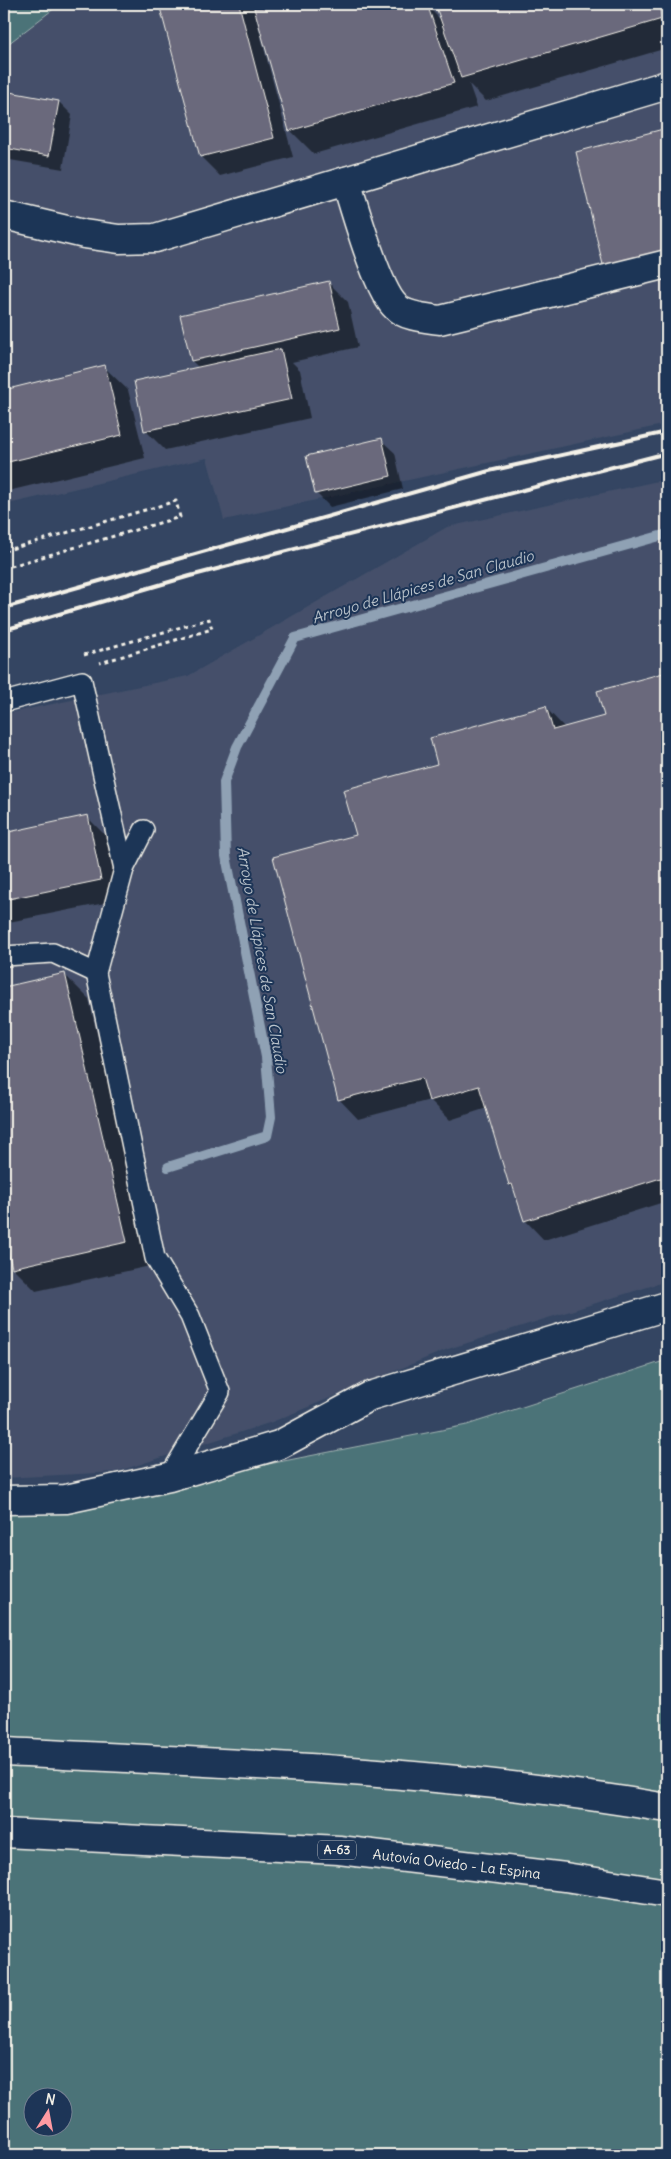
<svg xmlns="http://www.w3.org/2000/svg" width="671" height="2159" viewBox="0 0 671 2159" font-family="Delius,sans-serif">
  <rect width="100%" height="100%" fill="#344562"/>
  <filter id="ink" filterUnits="userSpaceOnUse"><feTurbulence type="fractalNoise" baseFrequency=".02" numOctaves="2"/><feDisplacementMap in="SourceGraphic" scale="10" xChannelSelector="R" yChannelSelector="G"/><feConvolveMatrix kernelMatrix="1 2 1 2 8 2 1 2 1" color-interpolation-filters="sRGB"/></filter>
  <g filter="url(#ink)">
    <g fill="#44506a">
      <path d="M60 4H667V424L224 520 207 458 4 505V47Z"/>
      <path d="M667 479V1281L448 1349 272 1422 116 1472 4 1478V714L188 676 447 527Z"/>
    </g>
    <g fill="#4b7378" stroke="#a0b2b0" fill-rule="evenodd">
      <path d="M4 4H60L4 47Z"/>
      <path d="M667 1360V2155H4V1516L467 1425ZM32 2096H62V2126H32Z"/>
    </g>
    <g fill="#0007">
      <path d="M160 4H252L254 10 427 6 443 22 436 4H667V48L486 101 469 84 477 107 314 154 290 130 258 17 256 18 293 157 220 176 201 157Z"/>
      <path d="M4 92 59 102 72 115 63 169 4 159Z"/>
      <path d="M667 129V276L577 153Z"/>
      <path d="M329 283 348 302 358 347 292 362 300 370 310 418 165 450 145 430 199 368 192 361 182 316Z"/>
      <path d="M104 367 128 390 145 458 4 492V391Z"/>
      <path d="M381 440 395 453 403 489 330 507 316 493Z"/>
      <path d="M667 673V1201L544 1240 525 1220 515 1190 510 1185 487 1108 450 1120 430 1100 358 1119 339 1099 358 836 439 764 545 707 565 728 605 717 598 692Z"/>
      <path d="M87 817 106 836 120 900 4 923V834Z"/>
      <path d="M65 975 89 999 150 1266 36 1291 13 1268 4 1228V989Z"/>
    </g>
    <g fill="none" stroke-linecap="round" stroke-linejoin="round">
      <path stroke="#8fa1b4" stroke-width="10" d="M168 1167 267 1136 271 1117 266 1057 226 856 224 782 237 747 295 638 667 534"/>
    </g>
    <g fill="#6a697c" stroke="#f4f1e8">
      <path d="M159 4H239L274 138 200 157Z"/>
      <path d="M427 4 454 83 289 131 254 8Z"/>
      <path d="M435 4H659L662 19 461 78Z"/>
      <path d="M4 91 59 101 49 156 4 148Z"/>
      <path d="M667 128V252L604 269 576 152Z"/>
      <path d="M329 281 340 328 191 361 180 315Z"/>
      <path d="M281 349 292 399 144 431 134 381Z"/>
      <path d="M105 365 122 435 4 463V390Z"/>
      <path d="M382 438 391 476 315 494 306 456Z"/>
      <path d="M667 672V1176L524 1221 512 1184 509 1185 479 1086 429 1101 422 1078 338 1100 273 857 356 835 343 790 437 764 430 738 546 706 553 730 604 716 597 691Z"/>
      <path d="M88 815 101 880 4 900V833Z"/>
      <path d="M65 973 127 1242 12 1268 4 1234V987Z"/>
    </g>
    <g fill="none" stroke-linecap="round" stroke-linejoin="round">
      <g stroke="#f4f1e8" stroke-width="22">
        <g id="lane">
          <path d="M4 702 82 681 124 869"/>
          <path d="M144 830 124 869 96 973 155 1258 190 1316 220 1392 169 1477"/>
          <path d="M4 956 53 953 96 973"/>
        </g>
      </g>
      <g stroke="#f4f1e8" stroke-width="31">
        <g id="street">
          <path d="M346 181C355 209 377 290 396 307 406 317 427 318 440 320L667 264"/>
          <path d="M4 215 84 234 119 239 155 238 667 85"/>
          <path d="M4 1500 66 1499 169 1477 279 1445 370 1396 667 1306"/>
        </g>
      </g>
      <g stroke="#f4f1e8" stroke-width="31">
        <g id="highway">
          <path d="M4 1752C225 1763 448 1770 667 1808"/>
          <path id="s1" d="M4 1833 339 1850 565 1877 667 1893"/>
        </g>
      </g>
      <g stroke="#f4f1e8" stroke-width="3" stroke-dasharray="4 4" stroke-linecap="butt">
        <path d="M4 551 176 501 180 517 4 568"/>
        <path d="M84 655 209 619 212 629 100 663"/>
      </g>
      <use href="#lane" stroke="#1d3557" stroke-width="19"/>
      <use href="#street" stroke="#1d3557" stroke-width="28"/>
      <use href="#highway" stroke="#1d3557" stroke-width="28"/>
      <g stroke="#f4f1e8" stroke-width="4">
        <path d="M4 608 489 471 667 432"/>
        <path d="M4 630 190 576 667 453"/>
      </g>
    </g>
  </g>
  <g text-anchor="middle" stroke-width="4" stroke-linejoin="round" paint-order="stroke">
    <rect fill="#1d3557" stroke="#b4b9bc" stroke-width="1" x="318" y="1840.5" width="38" height="19" rx="4"/>
    <g font-size="12" font-weight="bold" fill="#f4f1e8">
      <text x="337" y="1854">A-63</text>
    </g>
    <g font-size="14" fill="#f4f1e8" stroke="#1d3557">
      <text dy="5" stroke="none"><textPath href="#s1" startOffset="454">Autovía Oviedo - La Espina</textPath></text>
    </g>
    <g font-size="15" font-style="italic" fill="#b9c2ca" stroke="#1d3557">
      <text transform="translate(423 587) rotate(-16)" y="5">Arroyo de Llápices de San Claudio</text>
      <text transform="translate(262 960) rotate(80)" y="5">Arroyo de Llápices de San Claudio</text>
    </g>
  </g>
  <rect width="671" height="2159" fill="none" stroke="#1d3557" stroke-width="20"/>
  <rect x="10" y="10" width="651" height="2139" fill="none" stroke="#f4f1e8" stroke-width="2" filter="url(#ink)"/>
  <g transform="translate(48 2112) rotate(11)"><circle r="24" fill="#1d3557" stroke="#738091"/>
  <path d="M0-4L9 19L0 12L-9 19Z" fill="#ff9aa2"/>
  <text y="-8" font-size="14" font-weight="bold" text-anchor="middle" fill="#f4f1e8">N</text>
  </g>
</svg>
